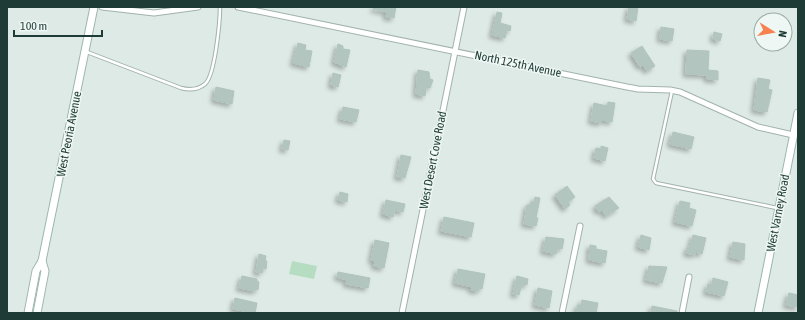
<svg xmlns="http://www.w3.org/2000/svg" width="805" height="320" viewBox="0 0 805 320" font-family="'Asap Condensed',sans-serif">
  <defs>
    <filter id="shadow"><feDropShadow dx="-3" dy="3" stdDeviation="2" flood-color="#0004"/></filter>
  </defs>
  <rect width="100%" height="100%" fill="#deeae6"/>
  <path fill="#b6ddc2" d="M292 261 317 266 314 279 289 274Z"/>
  <g fill="#b3c5bf" stroke="#b0c4bd" filter="url(#shadow)">
    <path d="M374 7H396L394 18 386 17 387 12 373 9Z"/>
    <path d="M629 7H638L636 21 627 19Z"/>
    <path d="M497 12 502 13 500 23 511 26 510 31 507 30 505 38 492 35Z"/>
    <path d="M661 27 674 29 672 41 660 39Z"/>
    <path d="M714 32 722 34 720 41 713 39Z"/>
    <path d="M298 43 306 45 305 50 312 51 309 67 293 63Z"/>
    <path d="M338 44 343 46V49L350 50 346 67 334 62Z"/>
    <path d="M642 46 655 66 647 71 643 65 640 67 631 53Z"/>
    <path d="M687 50 709 51 708 70 718 71V80L707 79V75L686 74Z"/>
    <path d="M418 70 429 72 430 79 433 80 430 88 426 87 425 96 416 94Z"/>
    <path d="M333 73 341 75 338 87 331 85Z"/>
    <path d="M758 78 770 80 768 89 772 90 767 112 754 110Z"/>
    <path d="M216 87 234 91 232 104 214 100Z"/>
    <path d="M608 102 615 103 612 122 602 120 601 123 591 121 594 103 607 106Z"/>
    <path d="M343 107 359 110 356 122 340 119Z"/>
    <path d="M673 132 694 137 691 149 670 144Z"/>
    <path d="M284 140 290 141 288 150 282 149Z"/>
    <path d="M601 146 608 148 605 161 594 158 596 148 601 149Z"/>
    <path d="M401 155 411 157 405 178 397 177Z"/>
    <path d="M567 186 575 197 568 202 570 205 565 209 555 195Z"/>
    <path d="M340 192 348 194 347 202 338 200Z"/>
    <path d="M535 197 540 198 536 218H538L536 226 524 224 527 205H530L531 202 534 203Z"/>
    <path d="M609 197 619 208 606 216 602 210 599 212 595 206Z"/>
    <path d="M386 200 405 204 403 212 395 210 393 217 383 214Z"/>
    <path d="M680 201 690 203 689 208 696 210 692 226 675 222Z"/>
    <path d="M444 217 474 223 471 237 441 231Z"/>
    <path d="M641 235 651 238 649 250 638 247Z"/>
    <path d="M693 235 706 238 702 254 695 252V255L686 253 688 247H690Z"/>
    <path d="M546 237 564 239 562 249 557 248 556 254 543 251Z"/>
    <path d="M375 240 389 243 384 268 374 266 375 261 371 260Z"/>
    <path d="M733 242 745 244 744 260 730 257Z"/>
    <path d="M590 245 596 246V249L607 251 605 263 589 260Z"/>
    <path d="M259 254 266 256 265 261H267L266 269 263 268 262 273 256 272Z"/>
    <path d="M649 266 667 267 662 283 646 280Z"/>
    <path d="M458 269 485 274 482 289 479 288V291L471 290 472 287 455 283Z"/>
    <path d="M338 272 370 278 368 288 346 284 347 280 337 277Z"/>
    <path d="M242 276 257 279V281L259 282 258 290 256 289 255 291 239 288Z"/>
    <path d="M517 276 528 279 527 285 522 284 519 295 513 294Z"/>
    <path d="M713 278 728 282 724 296 706 292 708 284 712 285Z"/>
    <path d="M538 288 552 291 549 308 535 305Z"/>
    <path d="M789 293 798 295V307L786 305Z"/>
    <path d="M235 298 257 303 255 313 233 309Z"/>
    <path d="M582 300 598 303 596 313 576 311 578 305H581Z"/>
    <path d="M652 306 677 311V313H651Z"/>
  </g>
  <g fill="none" stroke-linecap="round" stroke-linejoin="round">
    <g stroke="#a1b2ad" stroke-width="4.5">
      <g id="lane">
        <path d="M87 52 181 88C189 90 198 90 205 84 215 76 220 21 220 7"/>
        <path d="M672 91 653 179 656 183 777 208"/>
      </g>
    </g>
    <g stroke="#a1b2ad" stroke-width="7">
      <g id="street">
        <path d="M102 7 154 13 198 7"/>
        <path d="M238 7 627 87 638 89 670 90 680 92 758 127 793 135"/>
        <path d="M402 313 464 7"/>
        <path d="M562 313 580 226"/>
        <path d="M682 313 689 277"/>
      </g>
    </g>
    <g stroke="#9db7ae" stroke-width="9">
      <g id="secondary">
        <path d="M28 313 36 271 42 261 94 7"/>
        <path d="M37 313 45 271 42 261"/>
        <path d="M758 313 798 113"/>
      </g>
    </g>
    <use href="#lane" stroke="#fff" stroke-width="2.5"/>
    <use href="#street" stroke="#fff" stroke-width="5"/>
    <use href="#secondary" stroke="#fff" stroke-width="7"/>
  </g>
  <g text-anchor="middle" stroke-width="3" stroke-linejoin="round" paint-order="stroke">
    <g font-size="12" fill="#1f3b35" stroke="#eef7f3">
      <text transform="translate(518 64) rotate(12)" y="4">North 125th Avenue</text>
      <text transform="translate(69 134) rotate(-79)" y="4">West Peoria Avenue</text>
      <text transform="translate(433 160) rotate(-79)" y="4">West Desert Cove Road</text>
      <text transform="translate(778 213) rotate(-79)" y="4">West Varney Road</text>
    </g>
  </g>
  <rect width="805" height="320" fill="none" stroke="#1f3b35" stroke-width="16"/>
  <g transform="translate(773 32) rotate(101)"><circle r="19" fill="#eef7f3" stroke="#9baca7"/>
  <path d="M0-3L7 15L0 10L-7 15Z" fill="#f7814f"/>
  <text y="-6" font-size="11" font-weight="bold" text-anchor="middle" fill="#1f3b35">N</text>
  </g>
  <path d="M14 30v6h88v-6" fill="none" stroke="#1f3b35" stroke-width="2"/>
  <text x="20" y="30" font-size="12" fill="#1f3b35" stroke="#eef7f3" stroke-width="3" paint-order="stroke">100 m</text>
</svg>
